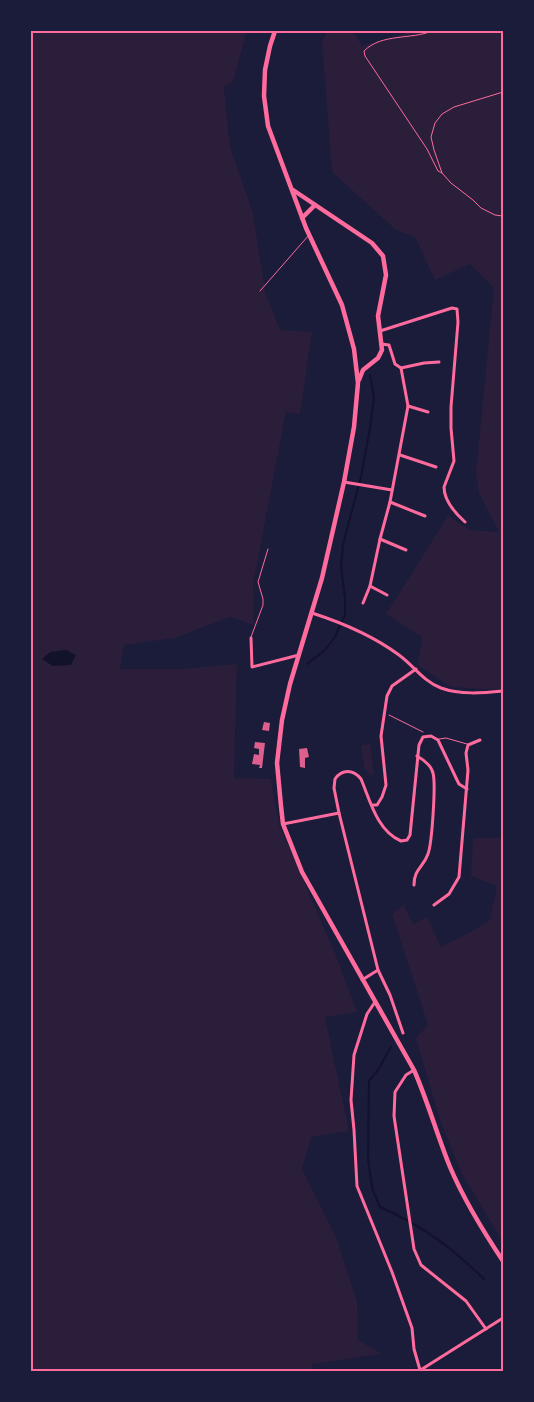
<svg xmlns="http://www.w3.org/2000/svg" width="534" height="1402" viewBox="0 0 534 1402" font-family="Figtree,sans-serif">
  <rect width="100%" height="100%" fill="#1b1b3a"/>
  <g fill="#2a1e3b">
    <path d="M31 31H247L233 82 224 87 230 147 253 213 265 292 280 330 312 332 300 414 286 412 253 585 254 625 230 617 175 638 124 645 120 669H181L237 664 234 778 271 779 279 825 335 953 357 1012 325 1017 349 1131 311 1137 302 1169 336 1237 357 1301 358 1340 382 1354 312 1364V1371H31Z"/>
    <path d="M328 31H353L362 46 406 33 407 31H503V690L451 687 418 665 422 637 386 614 448 516 470 530 499 532 479 493 476 472 494 288 470 264 435 280 415 237 396 230 332 172 322 41Z"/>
    <path d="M370 744 374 775H370L364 767 361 745Z"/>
    <path d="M473 838H503V1242L462 1174 441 1123 416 1038 428 1025 392 914 404 905 413 924 427 917 441 947 467 934 490 920 497 886 471 876Z"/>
  </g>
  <path fill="#12122b" d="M66 650 76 655 71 665 53 666 42 659 50 652Z"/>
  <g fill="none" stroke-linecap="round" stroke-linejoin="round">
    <g stroke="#12122b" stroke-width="2">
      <path d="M307 664 325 650 335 637 345 615V598L341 567 343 544 361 477 370 428 374 398 370 375"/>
      <path d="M391 1047 378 1070 369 1081 368 1158 372 1188 380 1207C423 1226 451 1247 484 1279"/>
    </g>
  </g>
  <g fill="#dd5f8e">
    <path d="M264 722 270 723 269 731 262 730Z"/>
    <path d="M255 742 265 743 262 768H259L260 765 252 764 254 754 259 755V749L254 748Z"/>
    <path d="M307 748 309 757 305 758V768L300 767 299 749Z"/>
  </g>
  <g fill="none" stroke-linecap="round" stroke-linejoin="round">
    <g stroke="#ff6b9d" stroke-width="1">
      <path d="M432 31C411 40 382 33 364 51L365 56 427 149 438 171 442 173"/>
      <path d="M503 92 454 107 442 114 435 123 431 137 434 150 442 173 451 183 473 200 481 208 495 215 503 216"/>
      <path d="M389 715 423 732"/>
    </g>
    <g stroke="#ff6b9d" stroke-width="1">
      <path d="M260 291 309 235"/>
      <path d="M251 637 263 605V599L258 582 268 549"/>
      <path d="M439 739 446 738 467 744"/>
    </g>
    <g stroke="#ff6b9d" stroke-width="3">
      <path d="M380 331 452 308 457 309 458 322 451 407V428L454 461 444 487C444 501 455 513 465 522"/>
      <path d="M401 368 424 363 439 362"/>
      <path d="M408 406 428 412"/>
      <path d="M400 455 436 467"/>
      <path d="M344 482 392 490"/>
      <path d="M390 502 425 516"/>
      <path d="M380 539 406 550"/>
      <path d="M370 586 387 595"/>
      <path d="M363 603 370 586 380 539 390 502 408 406 401 368 395 364 389 345 381 344"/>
      <path d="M312 613C343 623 372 635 399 655 413 665 424 682 441 688 460 695 483 693 503 691"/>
      <path d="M251 638 252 667 299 655"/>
      <path d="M373 805H377L382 797 386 785 381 736 387 696 392 686 416 669"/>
      <path d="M283 824 339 813"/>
      <path d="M414 885C414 869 423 868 428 854 432 843 436 784 433 773 431 765 424 760 417 756"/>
      <path d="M434 905 449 894 459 877 468 770 466 753 468 745 480 740"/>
      <path d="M362 980 378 970"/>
      <path d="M375 1002 367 1014 354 1055 351 1100 354 1130 357 1186 392 1272 412 1328 414 1349 420 1370"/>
      <path d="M403 1033 390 995 378 970 339 813 334 788 335 779C342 769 353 769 361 779 370 800 377 831 401 841L407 840 410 835 419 745 423 737 431 736 438 740 457 780 459 784 467 789"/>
      <path d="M414 1070 406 1075 395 1092 394 1116 414 1249 421 1265 466 1301 486 1329"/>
      <path d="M419 1371 503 1318"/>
    </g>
    <g stroke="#ff6b9d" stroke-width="4.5">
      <path d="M275 31 270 46 265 70 264 96 268 126 306 228 342 305 354 349 358 383 354 427 344 482 322 578 290 684 282 720 277 763 281 806 283 824 302 872 414 1070C428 1102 437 1135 450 1167 464 1200 483 1231 503 1261"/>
      <path d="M293 190 372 243 383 256 386 275 378 316 382 350 378 358 363 370 359 380"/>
      <path d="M302 218 315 205"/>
    </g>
  </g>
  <rect width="534" height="1402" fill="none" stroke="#1b1b3a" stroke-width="65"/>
  <rect x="32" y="32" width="470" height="1338" fill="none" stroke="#ff6b9d" stroke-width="2"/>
</svg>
